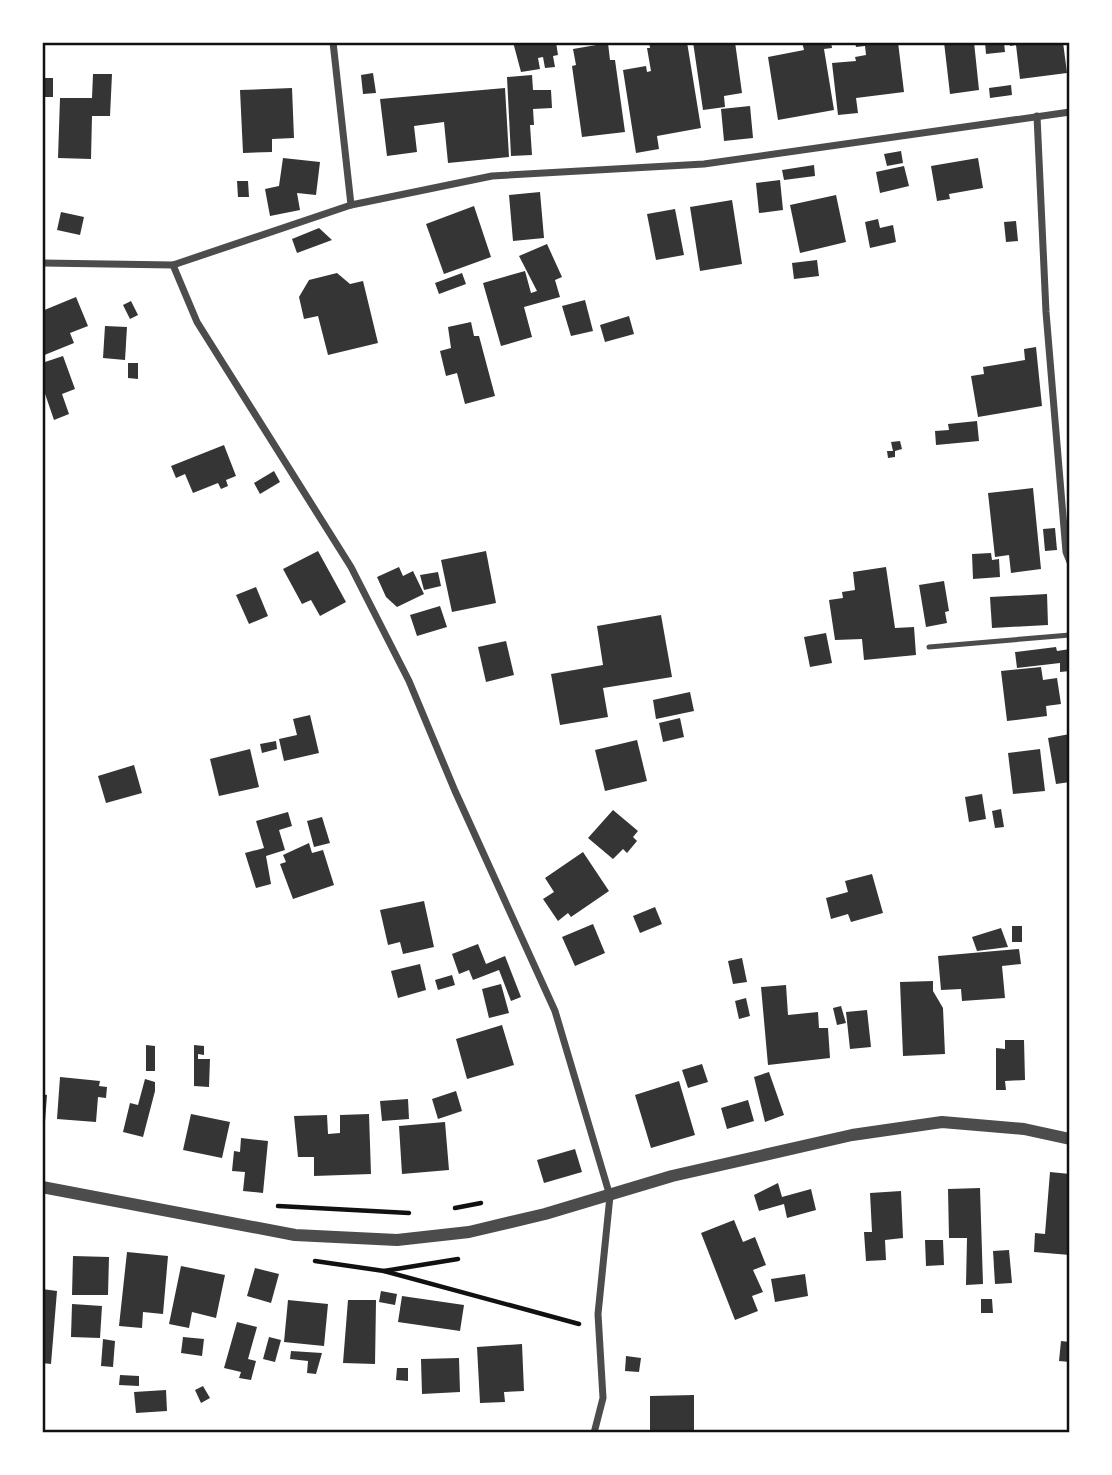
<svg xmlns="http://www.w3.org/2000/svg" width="1112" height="1475" viewBox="0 0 1112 1475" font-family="Roboto,sans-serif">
  <rect width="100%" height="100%" fill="#fff"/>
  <g fill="#353535">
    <path d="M513 42H556L558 55 553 56 555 67 545 68 543 57 538 58 540 69 521 72Z"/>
    <path d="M649 42H687L701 128 657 136 659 149 636 153 623 70 646 66 647 72 651 71 647 48H650Z"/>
    <path d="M693 42H735L742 93 724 96 725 107 703 110Z"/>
    <path d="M802 42H831L832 48 824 49 834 110 778 120 768 57 804 50Z"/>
    <path d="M855 42H898L904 92 856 98 858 113 838 115 832 63 856 61 855 57 866 55 865 46 856 47Z"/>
    <path d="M944 42H974L979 90 950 94Z"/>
    <path d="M985 42H1004L1005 52 986 54Z"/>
    <path d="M1010 42H1063L1067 73 1020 79 1016 45 1010 46Z"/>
    <path d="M608 43 610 60H615L625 132 582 137 572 66 576 65 573 49Z"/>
    <path d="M373 73 376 93 363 94 361 75Z"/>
    <path d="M93 74H112L110 116H92L91 159 58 158 60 98H92Z"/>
    <path d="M532 75 533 90H551L552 108 533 109 534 125H530L532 155 511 156 507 77Z"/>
    <rect x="42" y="78" width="11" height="19"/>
    <path d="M1011 85 1012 95 990 98 989 88Z"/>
    <path d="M292 88 294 138 272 139V152L243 153 240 90Z"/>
    <path d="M505 88 509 157 448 163 444 122 414 126 417 152 387 156 380 99Z"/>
    <path d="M750 106 753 138 724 141 721 109Z"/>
    <path d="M901 151 903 163 887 166 884 154Z"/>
    <path d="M283 158 320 162 316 195 297 193 300 210 270 216 265 189 279 186Z"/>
    <path d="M978 158 983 188 949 194 950 199 937 201 931 166Z"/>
    <path d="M814 165 815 176 784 180 782 170Z"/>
    <path d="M904 166 909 186 880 193 876 172Z"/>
    <path d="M780 180 783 210 759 213 756 183Z"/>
    <path d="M237 181H248L249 197H238Z"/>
    <path d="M540 192 544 238 513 241 509 195Z"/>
    <path d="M836 195 846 242 800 253 790 205Z"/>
    <path d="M732 200 742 264 700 271 690 207Z"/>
    <path d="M474 206 491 257 444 274 426 224Z"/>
    <path d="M675 209 684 255 656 260 647 214Z"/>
    <path d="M61 212 84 217 80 235 57 230Z"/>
    <path d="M878 219 880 228 893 225 896 242 870 248 865 222Z"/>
    <path d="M1016 221 1018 241 1006 242 1004 222Z"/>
    <path d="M319 228 332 240 297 253 292 239Z"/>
    <path d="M547 244 562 277 555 280 560 297 524 307 532 337 501 346 483 283 525 271 531 293 537 291 519 256Z"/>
    <path d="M817 260 819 276 794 279 792 263Z"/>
    <path d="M337 273 350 284 363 281 378 343 328 355 318 316 304 319 299 297 309 280Z"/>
    <path d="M462 273 466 284 439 294 435 283Z"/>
    <path d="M76 297 88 326 70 333 74 343 42 356V311Z"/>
    <path d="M585 300 593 331 571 336 562 306Z"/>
    <path d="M131 301 138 315 130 319 123 305Z"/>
    <path d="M629 316 634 334 605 342 600 325Z"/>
    <path d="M471 322 474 336H479L495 396 465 404 457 373 446 376 440 351 451 348 448 327Z"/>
    <path d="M105 326 127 327 125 360 103 358Z"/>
    <path d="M1036 347 1042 406 978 417 971 376 984 374 983 367 1025 360 1024 349Z"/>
    <path d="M63 356 75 389 62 394 69 414 54 420 42 385V363Z"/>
    <path d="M128 363H138V379L128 378Z"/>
    <path d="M977 421 979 441 936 445 935 431 949 430 948 424Z"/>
    <path d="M900 441 902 449 895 451V457L888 458 887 451H893L891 442Z"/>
    <path d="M224 445 236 476 226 480 228 486 221 489 218 483 193 493 185 474 176 478 171 466Z"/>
    <path d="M274 471 280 482 260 494 254 483Z"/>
    <path d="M1033 488 1041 569 1011 573 1009 555 995 557 988 493Z"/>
    <path d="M1055 528 1057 550 1045 551 1043 529Z"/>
    <path d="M318 551 346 602 320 616 311 600 302 604 283 569Z"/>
    <path d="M486 551 496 603 452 612 441 560Z"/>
    <path d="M991 553 992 560 999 559 1000 577 973 579 972 554Z"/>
    <path d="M399 567 403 576 413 571 424 594 397 607 386 597 377 577Z"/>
    <path d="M886 567 895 628 914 627 916 655 864 660 862 639 835 640 829 600 843 598 842 592 855 590 853 572Z"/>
    <path d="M438 572 441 586 424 590 420 575Z"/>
    <path d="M944 581 949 611 945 612 947 623 926 627 919 585Z"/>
    <path d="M256 587 268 616 249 624 236 595Z"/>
    <path d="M1047 594 1048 625 992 628 990 597Z"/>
    <path d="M440 606 447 627 417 636 410 615Z"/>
    <path d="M661 615 672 677 603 688 608 717 560 725 551 674 603 665 597 626Z"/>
    <path d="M826 633 832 663 810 667 804 637Z"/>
    <path d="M506 641 514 675 486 682 478 647Z"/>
    <path d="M1056 647 1057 651 1070 649V671L1060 672V663L1017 668 1015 652Z"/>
    <path d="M1041 667 1043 680 1057 678 1061 704 1046 706 1047 716 1007 721 1001 671Z"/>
    <path d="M690 692 694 711 656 719 653 700Z"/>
    <path d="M310 715 319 753 284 761 279 739 297 735 293 719Z"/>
    <path d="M680 718 684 737 663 742 659 723Z"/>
    <path d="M1070 734V782L1056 784 1048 738Z"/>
    <path d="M637 740 647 781 605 791 595 750Z"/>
    <path d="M276 741 277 749 262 753 260 744Z"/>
    <path d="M250 749 259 787 219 796 210 759Z"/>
    <path d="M1040 749 1045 791 1013 794 1008 753Z"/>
    <path d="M134 765 142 793 106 803 98 776Z"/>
    <path d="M982 794 986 819 969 822 965 797Z"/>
    <path d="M1001 809 1004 827 995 828 992 811Z"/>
    <path d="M613 810 638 831 633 837 637 841 627 853 623 849 613 859 588 838Z"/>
    <path d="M288 812 292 826 279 830 285 850 266 856 271 884 256 888 245 853 264 848 256 821Z"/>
    <path d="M322 817 330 843 314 847 307 821Z"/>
    <path d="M309 843 312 853 323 850 334 885 293 899 280 864 286 862 283 855Z"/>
    <path d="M583 852 609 891 571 917 568 913 558 921 543 899 554 892 545 878Z"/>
    <path d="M872 874 883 913 851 922 848 914 831 919 826 898 848 892 845 881Z"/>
    <path d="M424 901 434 947 403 954 400 942 388 945 380 910Z"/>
    <path d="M655 907 662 924 640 933 633 916Z"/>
    <path d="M593 924 605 953 575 966 562 937Z"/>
    <rect x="1012" y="926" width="10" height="16"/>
    <path d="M1001 928 1008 947 977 951 972 937Z"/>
    <path d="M478 944 486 964 505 956 521 997 511 1001 499 970 473 980 469 970 459 974 452 954Z"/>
    <path d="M1019 949 1021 964 1002 966 1005 998 962 1001 961 989 941 990 938 956Z"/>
    <path d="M742 958 747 982 733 984 728 961Z"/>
    <path d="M420 964 426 990 398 998 391 971Z"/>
    <path d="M452 975 455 985 438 990 435 980Z"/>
    <path d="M933 981V991L943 1008 945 1054 903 1056 900 982Z"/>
    <path d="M501 984 509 1013 489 1018 482 989Z"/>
    <path d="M786 985 788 1015 818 1012 819 1028H828L830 1058 768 1065 761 987Z"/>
    <path d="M746 998 750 1016 739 1019 735 1001Z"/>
    <path d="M841 1006 846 1023 837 1025 833 1008Z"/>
    <path d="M867 1010 871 1047 850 1049 846 1012Z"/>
    <path d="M502 1025 514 1065 467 1079 456 1039Z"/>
    <path d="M1005 1040H1024L1025 1080 1005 1081 1006 1090H996V1048L1005 1049Z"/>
    <path d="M146 1045 155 1046V1071H146Z"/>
    <path d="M194 1045 204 1046V1055L198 1054V1059H210L209 1087 194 1086Z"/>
    <path d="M702 1064 708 1082 688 1088 682 1070Z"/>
    <path d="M769 1072 784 1115 765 1122 754 1077Z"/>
    <path d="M60 1077 100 1081 99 1086 107 1087 106 1098 98 1097 96 1122 57 1119Z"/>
    <path d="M145 1079 155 1082V1091L143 1137 123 1132 130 1103 138 1105Z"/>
    <path d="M679 1081 695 1135 651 1148 635 1095Z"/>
    <path d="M456 1091 462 1111 438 1119 432 1099Z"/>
    <path d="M42 1094 47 1095 43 1149H42Z"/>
    <path d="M408 1099 409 1119 382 1121 380 1101Z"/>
    <path d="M748 1100 754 1121 727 1129 721 1108Z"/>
    <path d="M191 1114 230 1122 222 1158 183 1150Z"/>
    <path d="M369 1114 371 1174 314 1176V1157H298L294 1116 327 1115 328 1134 340 1133V1115Z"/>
    <path d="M445 1122 449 1170 402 1174 399 1126Z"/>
    <path d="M241 1138 268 1141 263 1193 243 1191 245 1172 232 1171 234 1151 240 1152Z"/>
    <path d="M575 1149 582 1172 544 1183 537 1160Z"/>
    <path d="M1050 1172 1070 1174V1255L1034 1252 1035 1233 1045 1234Z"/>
    <path d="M778 1183 782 1197 811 1189 816 1210 787 1218 784 1204 759 1211 754 1195Z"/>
    <path d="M980 1188 983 1284 966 1285 967 1238H949L948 1189Z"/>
    <path d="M901 1191 903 1238 885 1240 886 1260 866 1261 864 1232H872L870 1193Z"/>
    <path d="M734 1220 743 1242 755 1237 766 1265 753 1270 763 1292 752 1296 758 1311 735 1320 701 1233Z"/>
    <path d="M925 1240H943L944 1265 926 1266Z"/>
    <path d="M1009 1250 1012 1283 995 1284 993 1251Z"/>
    <path d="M127 1252 168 1256 163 1314 143 1312 142 1328 119 1326Z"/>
    <path d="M73 1256 109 1257 108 1295H72Z"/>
    <path d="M181 1266 225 1275 216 1318 192 1312 189 1328 169 1324Z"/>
    <path d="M255 1268 279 1274 271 1303 247 1296Z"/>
    <path d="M805 1274 808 1296 775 1302 771 1279Z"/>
    <path d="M42 1289 57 1291 51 1364 42 1363Z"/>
    <path d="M381 1291 397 1294 395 1305 379 1302Z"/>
    <path d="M402 1296 464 1305 460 1331 398 1322Z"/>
    <path d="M981 1299H992L993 1313H981Z"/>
    <path d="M288 1300 328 1304 324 1346 284 1342Z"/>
    <path d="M348 1300H376L375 1364 343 1363Z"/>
    <path d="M72 1304 102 1306 100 1338 71 1337Z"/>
    <path d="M237 1322 257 1327 248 1359 256 1361 251 1380 239 1378 241 1372 224 1368Z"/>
    <path d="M183 1337 204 1339 202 1356 181 1353Z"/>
    <path d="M269 1337 281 1340 275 1362 263 1359Z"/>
    <path d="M103 1339 115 1341 113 1367 101 1366Z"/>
    <path d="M1061 1341 1070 1342V1362L1059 1361Z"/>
    <path d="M522 1344 524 1391 504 1392 505 1402 480 1403 477 1347Z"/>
    <path d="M291 1351 322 1353 316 1374 307 1373 308 1361 290 1359Z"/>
    <path d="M626 1356 641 1358 639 1372 625 1371Z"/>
    <path d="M459 1358 460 1392 422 1394 421 1359Z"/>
    <path d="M397 1368H408V1381L396 1380Z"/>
    <path d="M120 1375 139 1376V1386L119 1385Z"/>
    <path d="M203 1386 210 1398 201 1403 195 1390Z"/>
    <path d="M166 1390 167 1411 136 1413 134 1392Z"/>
    <path d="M694 1395V1433H650V1396Z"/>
  </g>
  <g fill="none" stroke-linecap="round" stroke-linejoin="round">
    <g stroke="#111" stroke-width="4.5">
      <path d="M278 1206 409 1213"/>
      <path d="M455 1208 481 1203"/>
      <path d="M315 1261 384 1271 579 1324"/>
      <path d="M384 1271 458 1259"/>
    </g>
    <path stroke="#4c4c4c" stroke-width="5" d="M929 647 1070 635"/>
    <g stroke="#4c4c4c" stroke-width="7">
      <path d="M333 42 351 205"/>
      <path d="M1037 116 1046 312 1066 552 1070 562"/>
      <path d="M42 263 173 265 351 205 492 176 704 164 1070 112"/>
      <path d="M173 265 197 322 351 567 409 681 455 791 555 1011 610 1196 598 1314 603 1398 594 1433"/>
    </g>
    <path stroke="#4c4c4c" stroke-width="12" d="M42 1187 295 1235 397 1240 469 1232 545 1214 672 1176 852 1135 942 1122 1024 1129 1070 1139"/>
  </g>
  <rect width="1112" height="1475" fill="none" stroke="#ffffff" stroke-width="88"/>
  <rect x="44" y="44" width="1024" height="1387" fill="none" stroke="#111" stroke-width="2.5"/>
</svg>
